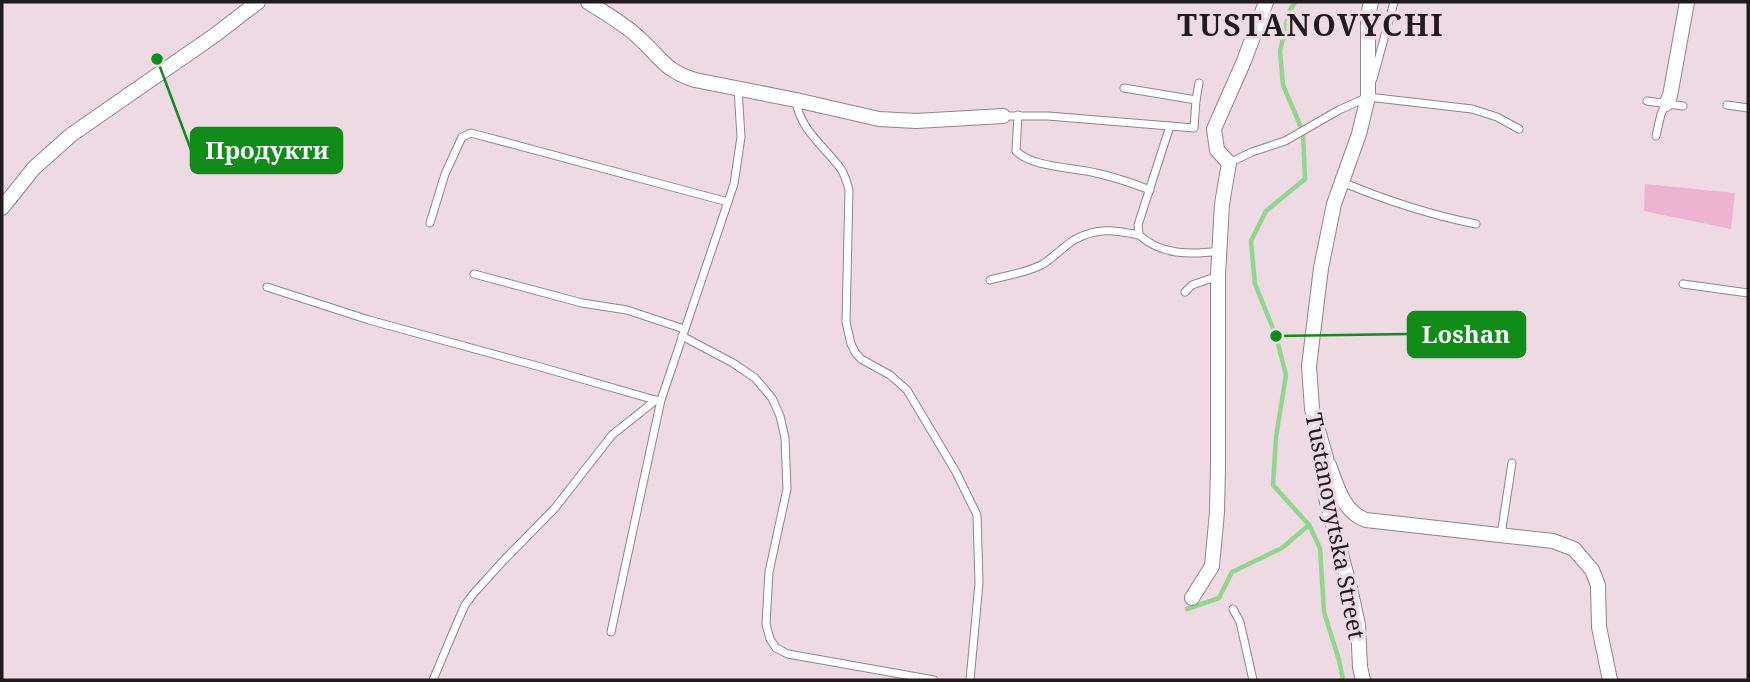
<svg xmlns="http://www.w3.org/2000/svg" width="1750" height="682" viewBox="0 0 1750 682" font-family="'Noto Serif',serif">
  <rect width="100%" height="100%" fill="#eddae3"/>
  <path fill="#eeb3d2" d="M1645 184 1735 193 1731 229 1644 211Z"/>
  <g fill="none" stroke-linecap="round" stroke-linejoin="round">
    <g stroke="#90d78d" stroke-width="4.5">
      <path d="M1295 2 1289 12 1280 51 1283 85 1303 132 1305 179 1266 211 1251 241 1255 284 1276 336 1286 375 1276 437 1273 485 1309 525 1320 548 1324 612 1339 660 1343 680"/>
      <path d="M1187 609 1219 598 1232 572 1282 548 1309 525"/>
    </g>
    <g stroke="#94828b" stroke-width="9">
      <g id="lane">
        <path d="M1373 79 1394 2"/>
        <path d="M796 100C799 129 825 147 841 169 845 175 847 183 849 190L846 322 851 344 855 352 861 359 890 375 907 390 956 472 977 515 979 583 970 680"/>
        <path d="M1196 100 1199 83"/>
        <path d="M1647 101 1683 106"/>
        <path d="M1727 105 1748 108"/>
        <path d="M1018 115 1016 151C1033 168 1073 167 1096 173 1114 177 1132 183 1150 190"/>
        <path d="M1003 116H1048L1194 128 1196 100 1124 88"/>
        <path d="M1170 126 1138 225 1139 235C1161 255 1190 255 1219 251"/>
        <path d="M1656 136 1661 114 1666 104"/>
        <path d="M1229 163 1252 152 1285 141 1339 110 1368 97 1472 109 1497 117 1519 129"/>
        <path d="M1342 182C1385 200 1431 215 1476 224"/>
        <path d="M430 223 445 174 462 137 471 133 728 202"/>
        <path d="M474 274 582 303 627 310 684 329"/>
        <path d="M990 280C1007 275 1027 273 1043 264 1054 257 1063 247 1074 240 1097 227 1114 230 1139 235"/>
        <path d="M1683 284 1748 293"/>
        <path d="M267 287 369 320 537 366 655 400"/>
        <path d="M1185 292 1192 285 1218 276"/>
        <path d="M682 336 733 363 755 378 772 398 780 416 785 438 787 489 769 572 766 624 770 639 776 648 788 654 934 680"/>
        <path d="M1501 535 1512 463"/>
        <path d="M1233 609 1240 622 1253 680"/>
        <path d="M611 632 661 400 734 184 741 137 738 89"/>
        <path d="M433 680 457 623 465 605 474 593 504 560 555 508 612 435 656 400"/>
      </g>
    </g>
    <g stroke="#94828b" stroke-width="16">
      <g id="street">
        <path d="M588 2C605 13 623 23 638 37 661 57 663 70 695 80L796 100 879 119 916 121 1003 116"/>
        <path d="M1666 104 1670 96 1687 2"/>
        <path d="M2 208 34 168 71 135 215 35 258 2"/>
        <path d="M1329 465C1337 486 1343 512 1366 520L1553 541 1574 549 1592 570 1598 585 1599 627 1610 680"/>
        <path d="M1192 598 1212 566 1217 512 1218 466V275L1222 204 1229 163 1217 150 1214 129 1244 61 1266 2"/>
        <path d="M1363 680 1360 667 1358 625 1350 588 1325 494 1326 458 1312 409 1309 366 1321 268 1334 204 1359 134 1368 97V16L1371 2"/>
      </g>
    </g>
    <use href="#lane" stroke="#fff" stroke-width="7"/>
    <use href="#street" stroke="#fff" stroke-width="14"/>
  </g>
  <g text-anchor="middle" stroke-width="7" stroke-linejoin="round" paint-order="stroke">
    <g font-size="23" fill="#221b1e" stroke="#eddae3">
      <text transform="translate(1335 526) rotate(79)" y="8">Tustanovytska Street</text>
    </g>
    <g font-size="30" font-weight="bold" letter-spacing="2" fill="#221b1e" stroke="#eddae3">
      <text x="1311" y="36">TUSTANOVYCHI</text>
    </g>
  </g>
  <path fill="none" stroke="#108d19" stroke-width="2.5" d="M157 59L191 150M1276 336L1408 334"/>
  <g fill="#108d19" stroke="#eddae3" stroke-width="2.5">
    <circle cx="157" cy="59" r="7"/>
    <circle cx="1276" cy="336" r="7"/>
  </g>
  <g fill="#108d19" stroke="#108d19" stroke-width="2.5">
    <rect x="191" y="128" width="151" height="45" rx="7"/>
    <rect x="1408" y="312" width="117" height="45" rx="7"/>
  </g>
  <g font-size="24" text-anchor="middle" font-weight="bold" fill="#fff">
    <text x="267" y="159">Продукти</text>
    <text x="1466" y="343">Loshan</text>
  </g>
  <rect width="1750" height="682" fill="none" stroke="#221b1e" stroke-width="7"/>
</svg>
